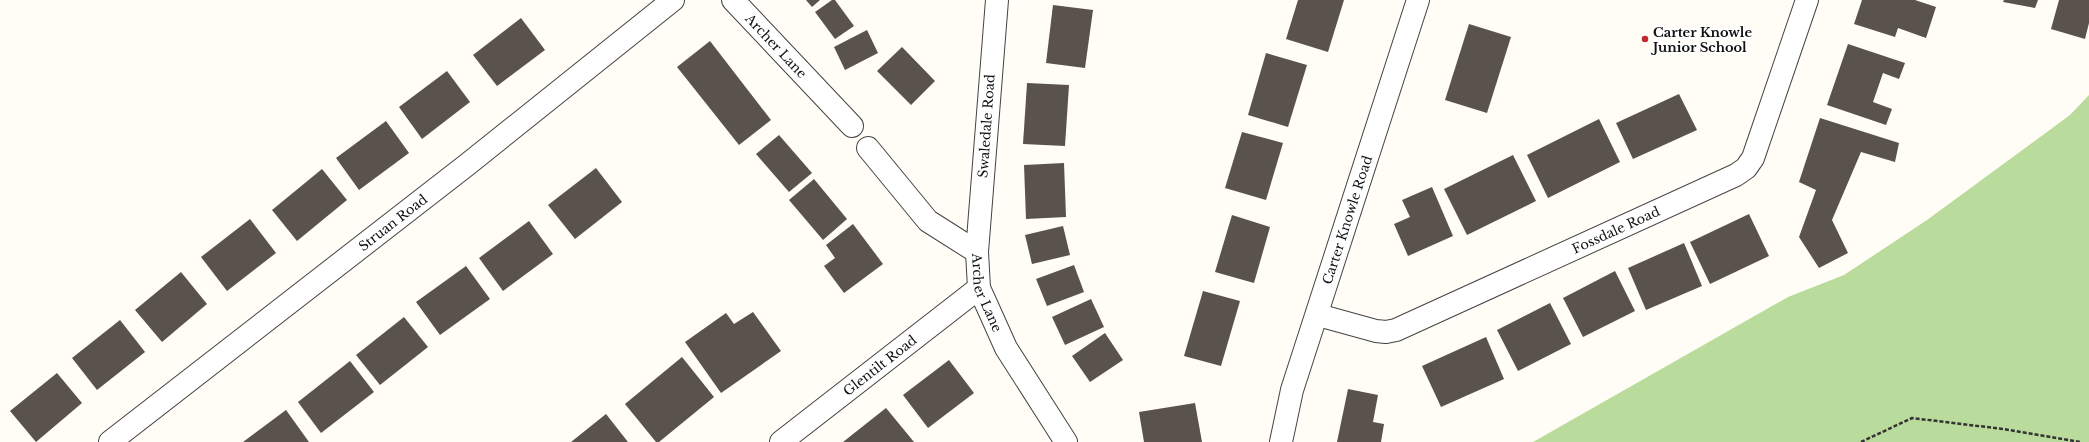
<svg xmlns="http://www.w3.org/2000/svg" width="2089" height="442" viewBox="0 0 2089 442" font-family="'Libre Baskerville',serif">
  <rect width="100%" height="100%" fill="#fffdf5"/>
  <path fill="#b9dc9c" d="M2089 95V442H1533L1788 297 1844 275 1927 220 2070 115Z"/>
  <g fill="#5a524d">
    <path d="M806 0H820L812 7Z"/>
    <path d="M832 0H835L854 26 835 39 815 12Z"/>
    <path d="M1298 0H1344L1328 52 1286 39Z"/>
    <path d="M1862 0H1915L1936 7 1926 38 1898 28 1895 37 1854 24Z"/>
    <path d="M2004 0H2038L2035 8 2003 2Z"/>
    <path d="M2059 0H2089V23L2085 39 2051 29Z"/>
    <path d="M1053 5 1093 10 1085 68 1046 63Z"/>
    <path d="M521 18 545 50 497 86 473 55Z"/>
    <path d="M1469 24 1511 37 1487 113 1445 100Z"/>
    <path d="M867 30 878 53 845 70 834 47Z"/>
    <path d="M710 41 771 120 739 145 677 67Z"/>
    <path d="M1848 44 1905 63 1899 79 1883 73 1873 102 1892 109 1886 125 1827 105Z"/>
    <path d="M902 47 935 81 911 105 877 71Z"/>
    <path d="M1266 53 1307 65 1288 127 1248 115Z"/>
    <path d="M447 71 470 102 422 139 399 107Z"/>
    <path d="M1027 83 1069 85 1065 146 1023 144Z"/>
    <path d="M1679 94 1697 130 1633 159 1616 123Z"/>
    <path d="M1820 118 1899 143 1895 162 1861 152 1832 220 1848 253 1819 268 1799 237 1816 190 1799 182Z"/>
    <path d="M1599 119 1620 162 1548 198 1527 155Z"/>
    <path d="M386 121 409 153 359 190 336 158Z"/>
    <path d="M1242 132 1283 143 1266 200 1225 188Z"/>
    <path d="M779 135 812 173 789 192 756 154Z"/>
    <path d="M1513 155 1536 201 1467 235 1444 189Z"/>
    <path d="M1064 163 1066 217 1026 219 1024 165Z"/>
    <path d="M596 168 622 202 575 239 548 205Z"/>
    <path d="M322 169 347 200 297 241 272 210Z"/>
    <path d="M814 179 847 219 823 240 789 200Z"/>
    <path d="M1432 187 1453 236 1408 256 1394 224 1410 217 1402 200Z"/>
    <path d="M1749 214 1769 256 1710 284 1690 242Z"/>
    <path d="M1232 215 1270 227 1254 283 1215 272Z"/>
    <path d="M250 219 276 253 227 291 201 257Z"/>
    <path d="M529 221 553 254 503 291 479 258Z"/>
    <path d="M853 224 883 264 844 293 824 266 835 258 826 245Z"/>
    <path d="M1063 226 1070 255 1032 264 1025 235Z"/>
    <path d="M1684 243 1702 286 1646 310 1628 268Z"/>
    <path d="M1074 265 1084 292 1047 306 1036 279Z"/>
    <path d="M466 266 490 299 440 335 416 302Z"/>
    <path d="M1615 271 1635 311 1583 337 1563 298Z"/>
    <path d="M181 272 207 304 162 342 135 310Z"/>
    <path d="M1203 291 1240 301 1221 366 1184 356Z"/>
    <path d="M1091 299 1104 327 1065 345 1052 317Z"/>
    <path d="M1550 303 1571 344 1518 371 1497 330Z"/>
    <path d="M753 312 781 351 721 393 685 342 726 313 734 324Z"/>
    <path d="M404 317 428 347 380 385 356 355Z"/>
    <path d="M120 320 145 352 97 390 72 358Z"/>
    <path d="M1105 333 1123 360 1090 382 1072 356Z"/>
    <path d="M1486 337 1504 379 1441 407 1422 366Z"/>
    <path d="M682 357 714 397 659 442H656L625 404Z"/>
    <path d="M949 360 974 393 928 428 903 395Z"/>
    <path d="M350 361 374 392 321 433 298 402Z"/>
    <path d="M57 373 82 403 36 442 10 411Z"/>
    <path d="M1348 389 1378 395 1373 422 1384 424 1381 442H1337Z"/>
    <path d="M1195 403 1202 442H1144L1139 412Z"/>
    <path d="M886 408 914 442H843Z"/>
    <path d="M286 410 309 442H243Z"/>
    <path d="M606 414 628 442H571Z"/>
  </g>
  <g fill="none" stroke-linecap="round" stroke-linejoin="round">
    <g stroke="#444" stroke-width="24">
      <g id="minor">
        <path id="s1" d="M733 0 852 126"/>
        <path id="s2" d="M997 0 977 252 979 288 989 310 1006 348 1066 442"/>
        <path d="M868 148 928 221 977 252"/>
        <path id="s3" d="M1318 315 1376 331 1386 332 1396 330 1736 175 1746 168 1753 158 1807 0"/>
        <path id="s4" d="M110 442 468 164 673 0"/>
        <path id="s5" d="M781 442 979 288"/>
        <path id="s6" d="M1281 442 1292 390 1418 0"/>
      </g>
    </g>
    <path stroke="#333" stroke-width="2.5" stroke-dasharray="4 2" stroke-linecap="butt" d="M1861 442 1912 418 2003 429 2080 442"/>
    <use href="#minor" stroke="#fff" stroke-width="22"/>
  </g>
  <circle fill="#c4262e" stroke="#fff" stroke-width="1.5" cx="1645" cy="39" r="4"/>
  <g text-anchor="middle" stroke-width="4" stroke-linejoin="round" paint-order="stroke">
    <g font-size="13" font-weight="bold" fill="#111" stroke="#fff" text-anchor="start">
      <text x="1653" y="37">Carter Knowle<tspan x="1653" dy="15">Junior School</tspan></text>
    </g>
    <g font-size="13" fill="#111" stroke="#fff">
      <text dy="5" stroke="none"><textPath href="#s1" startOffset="63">Archer Lane</textPath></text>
      <text transform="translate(986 126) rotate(-86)" y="5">Swaledale Road</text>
      <text dy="5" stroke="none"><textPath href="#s6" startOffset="232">Carter Knowle Road</textPath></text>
      <text dy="5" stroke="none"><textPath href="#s4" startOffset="358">Struan Road</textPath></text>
      <text dy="5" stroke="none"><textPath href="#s3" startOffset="322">Fossdale Road</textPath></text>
      <text dy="5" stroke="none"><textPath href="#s2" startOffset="295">Archer Lane</textPath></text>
      <text dy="5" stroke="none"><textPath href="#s5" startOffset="125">Glentilt Road</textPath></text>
    </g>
  </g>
</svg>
